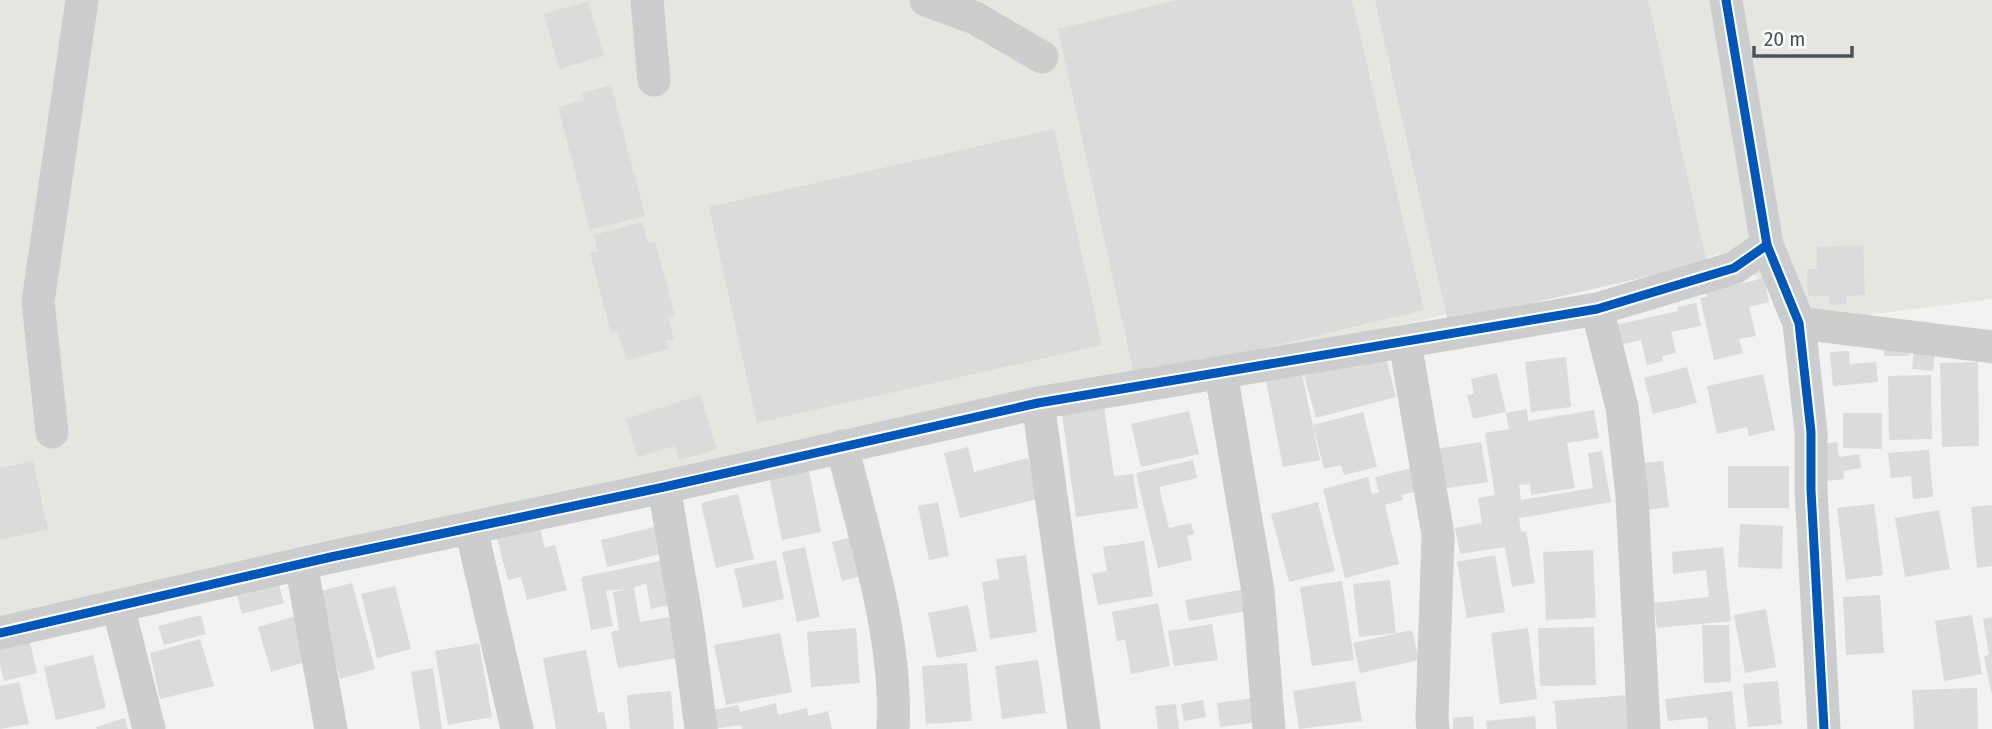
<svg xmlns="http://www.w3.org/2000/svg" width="1992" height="729" viewBox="0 0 1992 729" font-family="'Fira Sans Condensed',sans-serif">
  <rect width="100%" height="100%" fill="#f2f2f2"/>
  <path fill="#e6e5e0" d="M0 0H1992V299L1827 320 1720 254 0 634Z"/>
  <g fill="#dbdbdc">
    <path d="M1177 0H1352L1424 310 1135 379 1058 29Z"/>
    <path d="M1375 0H1648L1707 263 1448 322Z"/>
    <path d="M588 1 604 56 559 69 544 14Z"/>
    <path d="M611 85 645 216 590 230 558 107 584 100 582 93Z"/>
    <path d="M1054 129 1102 345 757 423 709 207Z"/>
    <path d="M642 222 648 243 655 241 675 316 668 318 674 339 666 341 669 349 626 360 618 332 611 333 590 253 598 251 594 235Z"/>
    <path d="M1863 245 1865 295 1846 296 1847 304 1829 305V296H1808L1807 269H1817V247Z"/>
    <path d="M1764 278 1769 302 1749 307 1756 336 1739 339 1743 353 1714 360 1700 298 1707 297 1706 292Z"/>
    <path d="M1696 303 1701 326 1671 332 1676 353 1662 356 1663 361 1647 365 1641 340 1611 347 1606 327 1678 311 1677 307Z"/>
    <path d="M1884 343H1910L1909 356H1884Z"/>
    <path d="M1914 349 1935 351 1933 371 1912 369Z"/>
    <path d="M1849 351 1850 364 1876 362 1878 382 1833 386 1830 352Z"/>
    <path d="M1385 354 1396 397 1316 418 1304 375Z"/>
    <path d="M1566 357 1571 407 1531 412 1525 362Z"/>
    <path d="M1978 362 1979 446 1942 447 1940 363Z"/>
    <path d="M1687 367 1697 403 1653 414 1644 378Z"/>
    <path d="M1497 373 1506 412 1473 419 1467 395 1474 394 1471 379Z"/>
    <path d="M1302 374 1320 460 1283 467 1266 381Z"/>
    <path d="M1763 374 1775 430 1749 436 1747 427 1717 434 1707 386Z"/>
    <path d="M1931 375 1932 439 1889 440 1888 376Z"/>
    <path d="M700 395 717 449 679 460 675 446 638 457 626 419Z"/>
    <path d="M1103 400 1114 476 1133 474 1138 508 1076 517 1061 406Z"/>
    <path d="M1527 409 1528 421 1594 410 1599 438 1567 443 1575 488 1531 495 1530 484 1519 485 1521 500 1593 488 1588 453 1602 451 1611 502 1519 518 1521 532 1526 531 1535 583 1512 587 1505 547 1460 554 1455 528 1482 523 1478 498 1495 495 1485 433 1509 429 1506 413Z"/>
    <path d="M1189 411 1199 454 1141 467 1131 424Z"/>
    <path d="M1363 412 1377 467 1344 475 1341 465 1324 469 1313 425Z"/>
    <path d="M1843 413H1882V449L1843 448Z"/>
    <path d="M1481 442 1488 482 1435 490 1429 450Z"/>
    <path d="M1837 442 1839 457 1859 454 1861 468 1843 471 1844 479 1827 481 1823 444Z"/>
    <path d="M968 447 974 472 1028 458 1038 499 960 518 944 453Z"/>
    <path d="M1929 450 1933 497 1913 499 1911 476 1891 478 1888 453Z"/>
    <path d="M1193 460 1197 478 1159 487 1169 528 1191 523 1194 534 1187 536 1192 560 1158 568 1136 473Z"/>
    <path d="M33 461 48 529 0 540V468Z"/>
    <path d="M1663 461 1669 507 1648 510 1641 463Z"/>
    <path d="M808 465 821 532 782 540 768 472Z"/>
    <rect x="1728" y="466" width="61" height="42"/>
    <path d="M1412 468 1418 491 1402 495 1403 500 1385 505 1399 564 1345 578 1323 489 1368 477 1372 494 1379 492 1375 477Z"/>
    <path d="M738 494 754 559 716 568 701 503Z"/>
    <path d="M938 502 949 556 929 560 918 506Z"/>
    <path d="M1318 502 1335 571 1289 582 1271 514Z"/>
    <path d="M1874 504 1883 575 1846 580 1837 508Z"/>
    <path d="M1992 505V566L1977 568 1971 507Z"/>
    <path d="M1939 510 1950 569 1905 577 1895 518Z"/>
    <path d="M538 520 545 548 555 545 567 590 527 600 521 577 508 580 495 531Z"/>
    <path d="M1740 524 1783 526 1782 569 1738 567Z"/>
    <path d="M654 527 661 554 607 567 601 540Z"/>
    <path d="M852 537 861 576 842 581 832 542Z"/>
    <path d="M1144 541 1153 596 1098 605 1092 574 1107 571 1103 547Z"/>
    <path d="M805 547 820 617 797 622 782 552Z"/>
    <path d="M1723 547 1731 621 1657 628 1654 603 1709 597 1706 570 1673 574 1672 552Z"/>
    <path d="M1593 550 1596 618 1546 620 1543 552Z"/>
    <path d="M1026 555 1037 632 990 639 982 582 999 579 996 559Z"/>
    <path d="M1495 555 1505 612 1467 618 1457 562Z"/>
    <path d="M665 560 674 604 651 609 646 583 634 588 640 622 676 616 683 657 618 668 611 632 619 630 613 592 628 589 606 591 613 626 591 630 581 577Z"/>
    <path d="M776 560 784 599 743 608 734 569Z"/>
    <path d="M1390 580 1396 633 1359 637 1353 584Z"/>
    <path d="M1342 581 1354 660 1312 666 1300 587Z"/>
    <path d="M352 583 375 669 340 679 317 592Z"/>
    <path d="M279 585 284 603 242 614 237 596Z"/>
    <path d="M395 586 411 649 377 658 361 594Z"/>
    <path d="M1245 589 1248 611 1189 621 1185 600Z"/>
    <path d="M1880 595 1884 653 1846 655 1843 597Z"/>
    <path d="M1158 603 1170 666 1131 674 1125 640 1117 641 1112 612Z"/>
    <path d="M968 605 977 651 937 658 928 613Z"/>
    <path d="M1766 609 1776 667 1745 673 1734 615Z"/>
    <path d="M201 615 206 634 164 645 158 626Z"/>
    <path d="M299 615 312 660 271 672 258 627Z"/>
    <path d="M1972 615 1982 674 1944 681 1935 621Z"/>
    <path d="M1992 617V692H1991L1984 656 1989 655 1983 619Z"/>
    <path d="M1212 624 1218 660 1174 666 1168 631Z"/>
    <path d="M1702 625H1729L1731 682 1704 683Z"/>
    <path d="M1594 627 1596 685 1540 686 1538 628Z"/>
    <path d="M856 628 860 683 811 687 807 632Z"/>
    <path d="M1528 628 1537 699 1500 704 1491 633Z"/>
    <path d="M1412 630 1419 660 1360 673 1353 643Z"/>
    <path d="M780 633 792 692 726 705 714 645Z"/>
    <path d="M28 634 37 673 4 681 0 665V641Z"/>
    <path d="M200 639 214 686 160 699 150 653Z"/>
    <path d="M479 643 492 717 448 725 435 651Z"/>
    <path d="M586 650 598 713 604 712 607 729H556L543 658Z"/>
    <path d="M93 655 106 708 56 720 44 667Z"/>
    <path d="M1038 660 1046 713 1002 719 995 666Z"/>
    <path d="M967 663 972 721 926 724 922 666Z"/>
    <path d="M433 668 442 729H420L411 672Z"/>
    <path d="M1355 681 1362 721 1299 729 1293 691Z"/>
    <path d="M1778 681 1782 724 1748 727 1743 684Z"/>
    <path d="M19 682 29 724 0 729V686Z"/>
    <path d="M1977 688 1978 729H1914L1912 690Z"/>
    <path d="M671 691 674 729H630L627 695Z"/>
    <path d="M1732 691 1736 729H1708L1707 717 1668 721 1665 699Z"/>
    <path d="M1627 695 1630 729H1557L1554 701Z"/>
    <path d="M1255 698 1258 722 1220 727 1217 703Z"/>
    <path d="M1203 700 1206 717 1184 721 1181 704Z"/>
    <path d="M776 703 778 715 807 708 808 716 828 711 832 729H742L741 725 713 729 709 711 738 705 740 712Z"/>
    <path d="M1176 704 1179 729H1158L1155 706Z"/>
    <path d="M1473 716 1474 729H1453V718Z"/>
    <path d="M1535 716 1536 729H1487L1486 721Z"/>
    <path d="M125 718 128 729H97L96 727Z"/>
  </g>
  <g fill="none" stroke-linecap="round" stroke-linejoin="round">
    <g stroke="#cccdcf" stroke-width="33">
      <path d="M647 0 654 80"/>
      <path d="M926 0 975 18 1042 57"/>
      <path d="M1726 0 1767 245 1799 323 1811 432V490L1824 729"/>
      <path d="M1597 309 1622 407 1632 496 1644 729"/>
      <path d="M1799 323 1992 347"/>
      <path d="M1405 342 1438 535 1432 719 1433 729"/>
      <path d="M1221 373 1258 591 1269 729"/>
      <path d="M1038 403 1084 729"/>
      <path d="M52 432 38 302 82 0"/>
      <path d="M842 446C864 535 898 638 893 729"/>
      <path d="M664 487 687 622 701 729"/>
      <path d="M471 528 517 729"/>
      <path d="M301 564 331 729"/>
      <path d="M118 606 149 729"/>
      <path d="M0 633 331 557 664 487 1038 403 1597 309 1734 268 1767 245"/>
    </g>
    <g stroke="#fff" stroke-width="13">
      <g id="cycleway">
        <path d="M1726 0 1767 245 1799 323 1811 432V490L1824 729"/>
        <path d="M0 633 331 557 664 487 1038 403 1597 309 1734 268 1767 245"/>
      </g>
    </g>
    <use href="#cycleway" stroke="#0057b8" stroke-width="9"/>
  </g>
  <path d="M1754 46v10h98v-10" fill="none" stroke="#4a545d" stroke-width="3.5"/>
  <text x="1764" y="46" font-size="21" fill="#4a545d" stroke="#ffffff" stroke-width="5" paint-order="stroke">20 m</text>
</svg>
